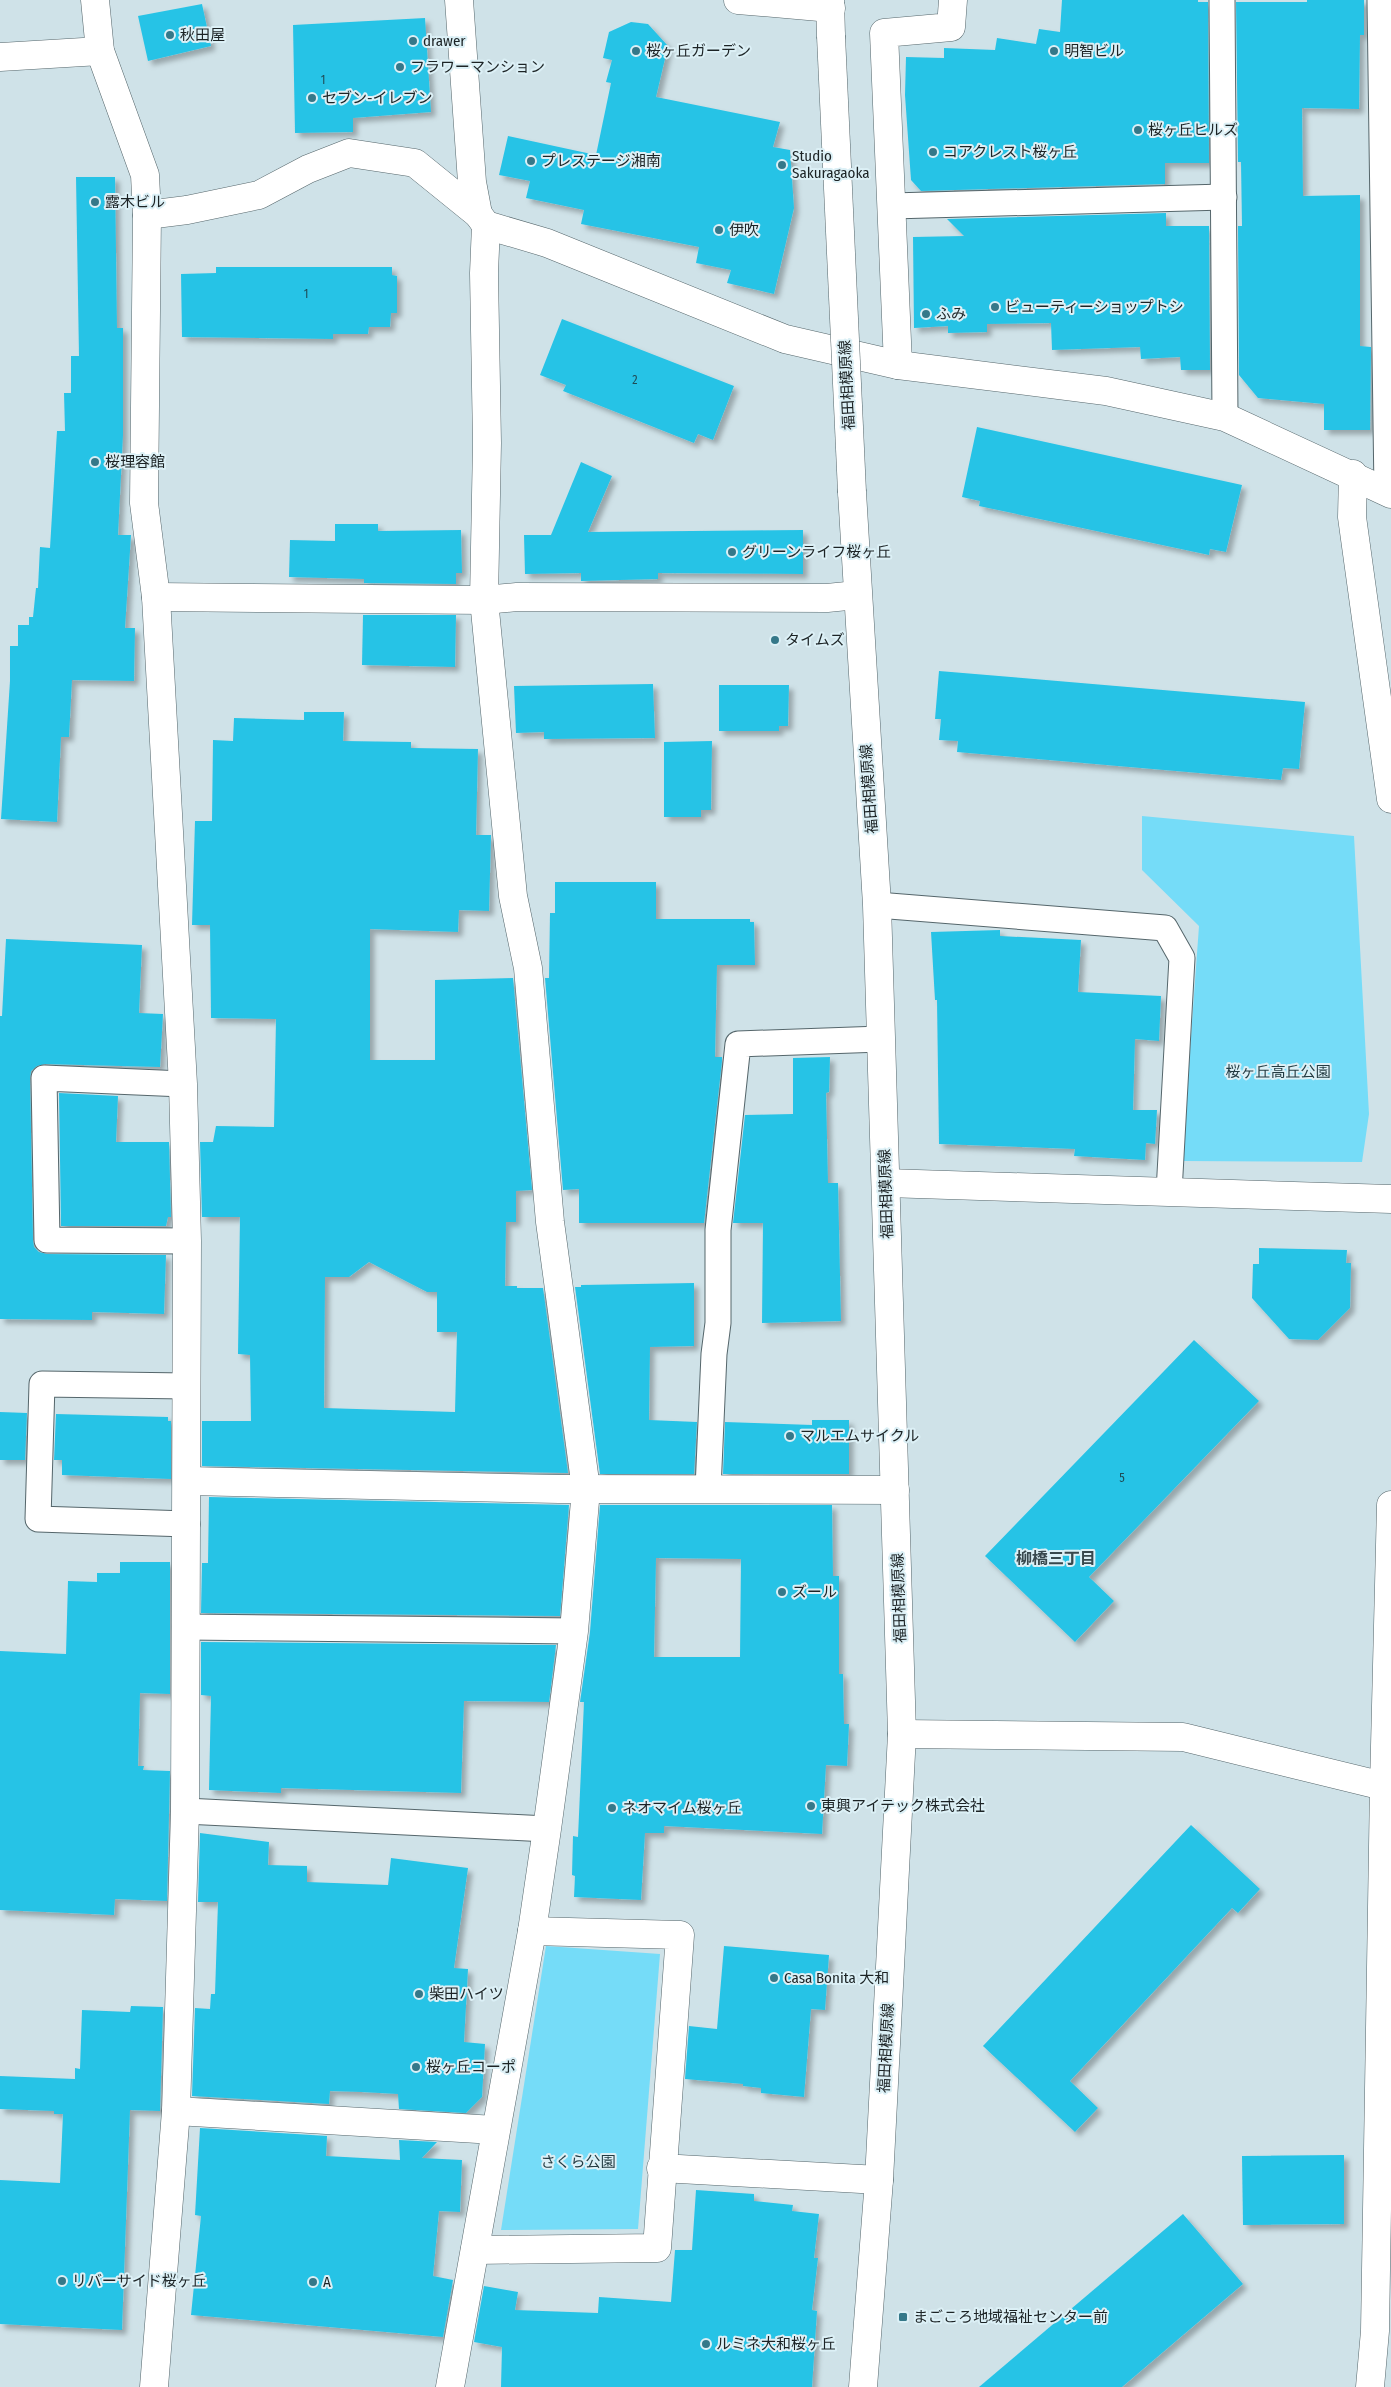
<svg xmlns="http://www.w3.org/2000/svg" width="1391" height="2387" viewBox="0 0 1391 2387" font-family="'Fira Sans Condensed','Noto Sans JP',sans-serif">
  <defs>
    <filter id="shadow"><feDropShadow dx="4.5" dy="4.5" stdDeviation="2.5" flood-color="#0004"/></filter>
  </defs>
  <rect width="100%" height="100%" fill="#cfe2e8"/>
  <g fill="#75dcf8">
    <path d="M1142 816 1354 836 1369 1114 1362 1162 1182 1161 1199 926 1142 870Z"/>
    <path d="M546 1946 660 1954 638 2229 501 2230Z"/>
  </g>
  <g fill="#27c3e6" fill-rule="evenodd" filter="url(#shadow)">
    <path d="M1062 0H1198V2H1208L1209 163H1165V184L921 191 911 180 905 95 906 57 944 58V48L995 50 997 38 1036 44 1039 29 1060 32Z"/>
    <path d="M1307 0H1364V35H1360L1359 109 1302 108 1303 196 1360 195V346L1371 347 1370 430H1324V404L1258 398 1239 375 1238 226H1242L1241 162H1238L1236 2H1307Z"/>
    <path d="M202 4 211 46 148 61 138 16Z"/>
    <path d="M425 18 431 112 353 118V132L295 133 293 25Z"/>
    <path d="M631 22 648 24 668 46 656 97 780 122 773 147 790 150 794 208 774 294 727 283 731 270 696 263 699 247 581 224 584 210 526 198 530 181 499 175 508 136 596 155 611 83 606 82 612 60 603 58 609 32Z"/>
    <path d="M76 177H115L117 328H123V435L118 535H131L125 628H135L134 681 72 680 69 737H61L57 822 1 819 10 681V646H18V625H29V617H33L36 588H38L40 547 50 548 57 431H65L64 393H71V356H79Z"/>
    <path d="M1166 213V226H1209L1210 370H1181L1180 357 1141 359 1140 347 1052 350 1051 323 987 324V332L948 333V326L914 328 913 237 964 236 947 219Z"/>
    <path d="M216 267H392V275L397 276V313H391L390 327H369L368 334H333V339L182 337 181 274 216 273Z"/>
    <path d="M562 319 734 386 713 440 698 434 694 443 563 391 566 385 540 375Z"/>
    <path d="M977 427 1242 485 1226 552 1210 549 1209 555 979 506 980 501 962 497Z"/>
    <path d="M581 462 612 476 588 532 803 530V574L658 573V579L581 581V573L525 574 524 535H551Z"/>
    <path d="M335 524H378V531L461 530 462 573H456V584L364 583V579L289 577 290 540 335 541Z"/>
    <path d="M363 615H456L455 667 362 665Z"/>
    <path d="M939 671 1305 702 1299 769 1283 768 1281 780 957 752 958 741 939 740 941 719H935Z"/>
    <path d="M653 684 655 738 544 739V732L516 733 514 686Z"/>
    <path d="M719 685H789L788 726H779V731H719Z"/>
    <path d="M304 712H344L343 741 411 742V748L478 749 476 835H491L489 911 459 910 458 932 370 929V1060H435V980L513 978 532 1190 516 1191V1222H506L505 1286H517V1288H543L568 1473 202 1466V1421H251L250 1355 238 1354 240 1217H202L200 1142H213L216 1126 274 1127 276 1019 211 1018 210 925H192L195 821H212L213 740 233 741 234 718 304 720ZM369 1262 427 1292H437V1332H457L455 1412 324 1408 325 1277H349Z"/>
    <path d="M712 741 711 810H701V817H664V742Z"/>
    <path d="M555 882H656V919H750V922H754L755 965H717L715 1057H722V1061L704 1223H579V1189L563 1190 545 978H549L550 913H555Z"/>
    <path d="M1000 930V936L1081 940 1078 992 1161 996 1159 1041 1135 1039 1133 1110H1157L1155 1144 1146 1143 1145 1160 1074 1156 1075 1149 939 1144 937 1000H935L931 932Z"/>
    <path d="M6 939 142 945 139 1013 163 1014 160 1067 45 1064 37 1066 31 1071 30 1078 33 1240 34 1247 39 1252 47 1254 166 1255 164 1314 92 1312V1320L0 1319V1016H2Z"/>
    <path d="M830 1057 829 1092 826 1093 828 1183H838L841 1321 762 1323 763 1223H733L745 1115 793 1114V1058Z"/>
    <path d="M59 1093 118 1096 116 1142H169L171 1217H168L166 1226H61Z"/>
    <path d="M1259 1248 1347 1250 1346 1263H1351L1350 1308 1318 1340 1289 1339 1252 1298 1253 1264H1259Z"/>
    <path d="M694 1283V1346L650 1347 649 1420 697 1422 694 1474H600L575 1287H581V1285Z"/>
    <path d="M1194 1340 1259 1401 1089 1577 1114 1601 1075 1642 985 1556Z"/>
    <path d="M0 1412 27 1413 25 1460H0Z"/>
    <path d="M56 1414 168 1417V1421H171V1479L62 1475V1460H54Z"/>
    <path d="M812 1420H849V1474H723L725 1422 812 1425Z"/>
    <path d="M209 1497 569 1505 560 1616 201 1613 202 1563H208Z"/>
    <path d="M600 1505H832L833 1576H839V1674H843L844 1724H849L847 1766 826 1765 822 1834 664 1826V1833H645L641 1900 574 1897 575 1876 572 1875 573 1836 578 1837 584 1702H580L590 1632ZM656 1558 741 1559 740 1657H654Z"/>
    <path d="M120 1562H170V1694L140 1693 138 1766H144L143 1770 170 1771 167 1901 115 1899 114 1915 0 1910V1651L66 1654 68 1581 97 1582V1573H120Z"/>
    <path d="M201 1642 556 1645 549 1702 464 1701 461 1793 281 1788V1793L209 1790 211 1696 201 1695Z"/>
    <path d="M1191 1825 1260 1889 1238 1913 1232 1908 1070 2081 1098 2108 1075 2132 983 2046Z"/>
    <path d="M200 1833 269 1842 268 1865 307 1866V1882L388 1885 391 1858 468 1868 454 1968 468 1969 464 2042 485 2044 482 2097 466 2113 399 2109 398 2094 362 2092 330 2091 329 2104 192 2096 195 2008 210 2009 211 1994H215L218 1902H198Z"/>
    <path d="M724 1946 829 1955 825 2010 811 2009 804 2097 761 2093V2088L743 2086V2084L685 2079 689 2026 717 2029Z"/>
    <path d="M131 2006 163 2007 160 2111 130 2110 122 2330 0 2324V2180L60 2183 63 2114H54V2111L0 2109V2076L75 2079V2068L80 2069 82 2010 130 2012Z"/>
    <path d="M200 2128 327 2136 326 2156 400 2160 399 2140 437 2142 422 2158 462 2160 460 2212 439 2211 433 2276 453 2280 443 2337 191 2315 201 2216 195 2215Z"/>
    <path d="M1344 2155V2224L1243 2225 1242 2156Z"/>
    <path d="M696 2190 754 2194V2201L793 2205 792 2211 819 2214 814 2258H818L812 2310 817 2311 812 2387H501L502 2347 474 2342 484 2286 518 2292 515 2310 598 2313 599 2297 671 2302 675 2250H692Z"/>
    <path d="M1183 2214 1243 2284 1122 2387H979Z"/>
  </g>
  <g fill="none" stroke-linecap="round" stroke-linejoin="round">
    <g stroke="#55666b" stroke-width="27">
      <g id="service">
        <path d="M1222 0 1225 417"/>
        <path d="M1380 0 1387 491"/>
        <path d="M892 206 1224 197"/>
        <path d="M877 905 1165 928 1182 958 1169 1192"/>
        <path d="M183 1084 44 1078 47 1240 187 1241"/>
        <path d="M187 1386 42 1384 38 1519 187 1524"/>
        <path d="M708 1489 714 1354 718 1323V1230L738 1044 881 1039"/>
        <path d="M185 1627 574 1631"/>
        <path d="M185 1811 547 1829"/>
      </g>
    </g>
    <g stroke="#55666b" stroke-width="29">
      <g id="minor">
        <path d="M95 0 100 51 145 175 147 215 144 503 156 597 183 1084 187 1241 185 1811 176 2111 154 2387"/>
        <path d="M459 0 472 182 478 214"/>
        <path d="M738 0 831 8"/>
        <path d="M0 57 100 51"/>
        <path d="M147 215 187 210 259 195 308 169 349 153 415 163 478 214 486 225 547 243 785 339 898 365 1106 391 1225 417 1391 494"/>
        <path d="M898 365 884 33 951 27 953 0"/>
        <path d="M156 597 484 600 517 597 827 598 857 595"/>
        <path d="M188 1481 559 1489 895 1490"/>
        <path d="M902 1734 1183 1737 1391 1788"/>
        <path d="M176 2111 495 2130"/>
        <path d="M661 2168 879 2180"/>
        <path d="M475 2250 657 2248 680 1935 532 1931"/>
        <path d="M450 2387 532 1931 547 1829 574 1631 586 1489 550 1222 528 968 513 896 484 600 487 443 484 273 486 225"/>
      </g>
    </g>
    <g stroke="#55666b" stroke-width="29">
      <g id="tertiary">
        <path d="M830 0 831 36"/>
        <path d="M1353 474 1352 517 1391 799"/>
        <path d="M852 492 877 905 902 1734 879 2180 863 2387"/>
        <path d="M886 1183 1391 1199"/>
        <path d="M1370 2387 1375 2331 1384 1786 1391 1505"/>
      </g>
    </g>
    <use href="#service" stroke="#fff" stroke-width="25"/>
    <use href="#minor" stroke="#fff" stroke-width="28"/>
    <use href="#tertiary" stroke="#fff" stroke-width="28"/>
    <g stroke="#55666b" stroke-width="29" stroke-linecap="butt">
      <path id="tertiary-bridge" d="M831 36 852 492"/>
    </g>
    <use href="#tertiary-bridge" stroke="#fff" stroke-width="28"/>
  </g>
  <g fill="#357889" stroke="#dcf0f6" stroke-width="2">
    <circle cx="170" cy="35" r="5"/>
    <circle cx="413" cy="41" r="5"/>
    <circle cx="636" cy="51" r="5"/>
    <circle cx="1054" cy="51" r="5"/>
    <circle cx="400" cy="67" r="5"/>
    <circle cx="312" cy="98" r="5"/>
    <circle cx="1138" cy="130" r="5"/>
    <circle cx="933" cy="152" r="5"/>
    <circle cx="531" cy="161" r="5"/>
    <circle cx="782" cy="165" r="5"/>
    <circle cx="95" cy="202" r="5"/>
    <circle cx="719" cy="230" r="5"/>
    <circle cx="995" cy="307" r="5"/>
    <circle cx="926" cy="314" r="5"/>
    <circle cx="95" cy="462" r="5"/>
    <circle cx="732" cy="552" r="5"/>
    <circle cx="775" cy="640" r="5"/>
    <circle cx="790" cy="1436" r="5"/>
    <circle cx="782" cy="1592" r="5"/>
    <circle cx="811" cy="1806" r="5"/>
    <circle cx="612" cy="1808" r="5"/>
    <circle cx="774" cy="1978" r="5"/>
    <circle cx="419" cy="1994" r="5"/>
    <circle cx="416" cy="2067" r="5"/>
    <circle cx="62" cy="2281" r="5"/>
    <circle cx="313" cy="2282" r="5"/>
    <rect x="898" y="2312" width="10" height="10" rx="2.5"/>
    <circle cx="706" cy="2344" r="5"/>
  </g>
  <g text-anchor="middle" stroke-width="4" stroke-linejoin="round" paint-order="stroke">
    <g font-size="12" fill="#1f4b55">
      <text x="323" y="84">1</text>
      <text x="306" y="298">1</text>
      <text x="635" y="384">2</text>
      <text x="1122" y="1482">5</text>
    </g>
    <g font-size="15" fill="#1c2325" stroke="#dcf0f6" text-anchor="start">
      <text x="180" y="40">秋田屋</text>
      <text x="423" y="46">drawer</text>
      <text x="646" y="56">桜ヶ丘ガーデン</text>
      <text x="1064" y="56">明智ビル</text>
      <text x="410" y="72">フラワーマンション</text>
      <text x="322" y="103">セブン-イレブン</text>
      <text x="1148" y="135">桜ヶ丘ヒルズ</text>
      <text x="943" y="157">コアクレスト桜ヶ丘</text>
      <text x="792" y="161">Studio<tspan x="792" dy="17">Sakuragaoka</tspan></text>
      <text x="541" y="166">プレステージ湘南</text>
      <text x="105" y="207">露木ビル</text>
      <text x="729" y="235">伊吹</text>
      <text x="1005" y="312">ビューティーショップトシ</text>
      <text x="936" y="319">ふみ</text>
      <text x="105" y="467">桜理容館</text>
      <text x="742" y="557">グリーンライフ桜ヶ丘</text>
      <text x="785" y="645">タイムズ</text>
      <text x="800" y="1441">マルエムサイクル</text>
      <text x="792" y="1597">ズール</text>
      <text x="821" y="1811">東興アイテック株式会社</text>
      <text x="622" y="1813">ネオマイム桜ヶ丘</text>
      <text x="784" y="1983">Casa Bonita 大和</text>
      <text x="429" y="1999">柴田ハイツ</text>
      <text x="426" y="2072">桜ヶ丘コーポ</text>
      <text x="72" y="2286">リバーサイド桜ヶ丘</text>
      <text x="323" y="2287">A</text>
      <text x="913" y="2322">まごころ地域福祉センター前</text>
      <text x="716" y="2349">ルミネ大和桜ヶ丘</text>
    </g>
    <g font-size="15" fill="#1c2325" stroke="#dcf0f6">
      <text transform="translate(847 385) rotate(-93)" y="5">福田相模原線</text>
      <text transform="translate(869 789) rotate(-94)" y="5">福田相模原線</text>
      <text transform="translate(886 1194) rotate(-92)" y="5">福田相模原線</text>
      <text transform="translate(899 1598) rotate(-92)" y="5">福田相模原線</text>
      <text transform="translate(886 2048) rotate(-87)" y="5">福田相模原線</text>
    </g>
    <g font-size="15" fill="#233b42" stroke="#dcf0f6">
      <text x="1278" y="1077">桜ヶ丘高丘公園</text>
      <text x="578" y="2167">さくら公園</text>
    </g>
    <g font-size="16" font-weight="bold" fill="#38484d" stroke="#dcf0f6">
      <text x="1056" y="1564">柳橋三丁目</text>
    </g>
  </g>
</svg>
